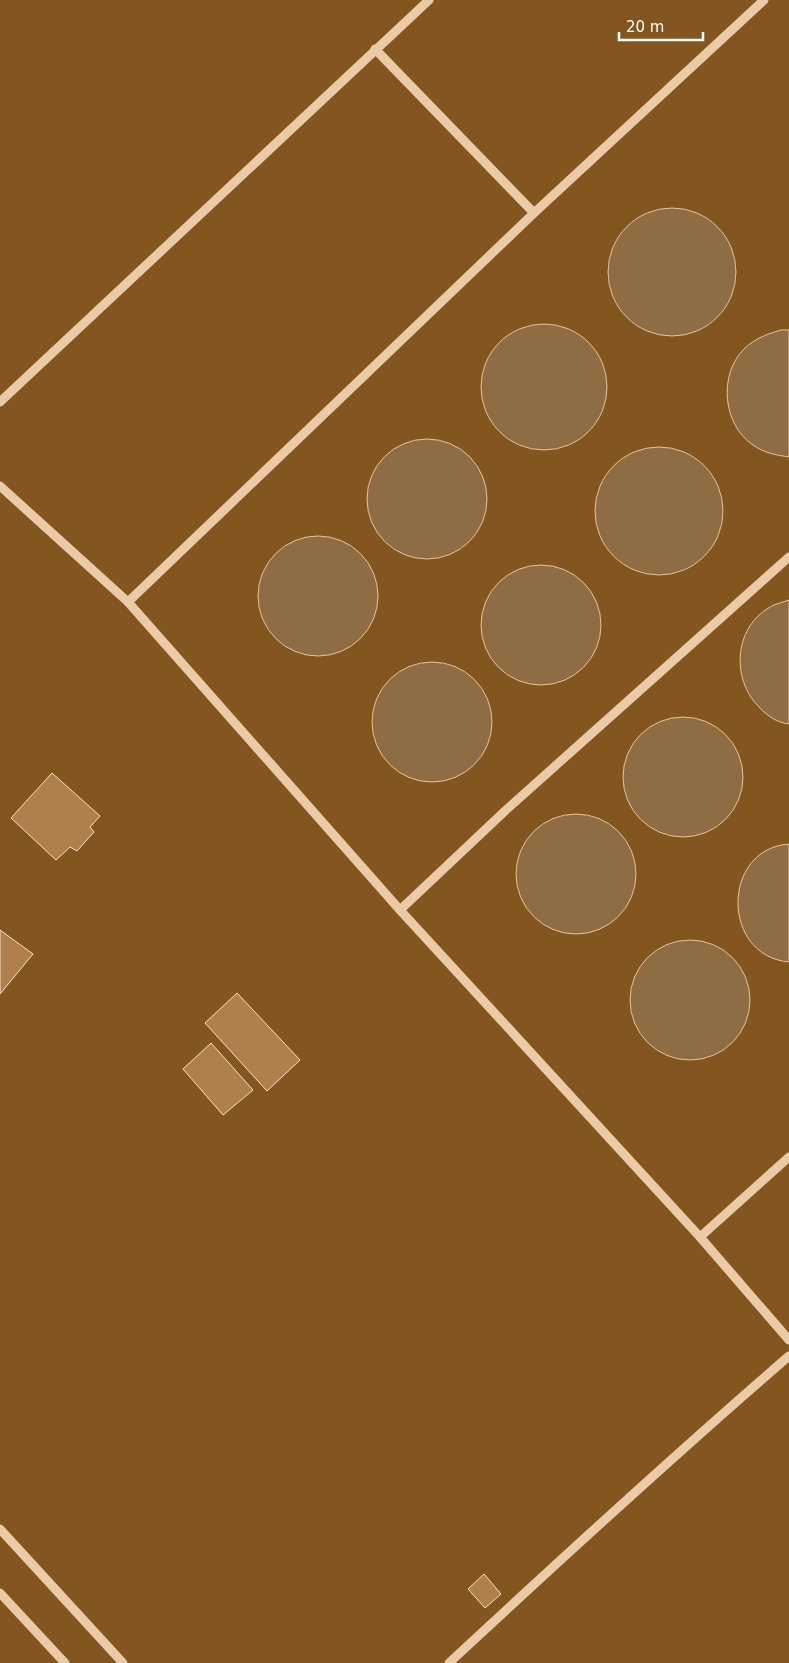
<svg xmlns="http://www.w3.org/2000/svg" width="789" height="1663" viewBox="0 0 789 1663" font-family="'DejaVu Sans',sans-serif">
  <rect width="100%" height="100%" fill="#84561f"/>
  <g fill="#8e6c44" stroke="#ebc39a">
    <circle cx="672" cy="272" r="64"/>
    <circle cx="544" cy="387" r="63"/>
    <path d="M781 330H789V457C776 455 764 453 753 445 723 425 718 375 744 349 754 339 767 334 781 330Z"/>
    <circle cx="427" cy="499" r="60"/>
    <circle cx="659" cy="511" r="64"/>
    <circle cx="318" cy="596" r="60"/>
    <circle cx="541" cy="625" r="60"/>
    <path d="M789 600V724C778 723 767 716 759 707 730 678 734 624 774 605 779 603 784 602 789 600Z"/>
    <circle cx="432" cy="722" r="60"/>
    <circle cx="683" cy="777" r="60"/>
    <circle cx="576" cy="874" r="60"/>
    <path d="M789 844V962C721 956 721 849 789 844Z"/>
    <circle cx="690" cy="1000" r="60"/>
  </g>
  <g fill="#af804b" stroke="#f7e2cb">
    <path d="M52 773 100 816 90 827 94 832 77 851 70 847 56 860 11 818Z"/>
    <path d="M0 930 33 954 0 994Z"/>
    <path d="M237 993 300 1060 267 1091 205 1023Z"/>
    <path d="M211 1043 253 1090 223 1115 183 1069Z"/>
    <path d="M484 1574 501 1594 485 1608 468 1589Z"/>
  </g>
  <g fill="none" stroke-linecap="round" stroke-linejoin="round">
    <g stroke="#eacaa7" stroke-width="9">
      <path d="M375 49 534 213"/>
      <path d="M0 402 429 0"/>
      <path d="M0 486 128 602 400 910 700 1237 789 1340"/>
      <path d="M128 602 534 213 764 0"/>
      <path d="M400 910 506 810 789 557"/>
      <path d="M700 1237 789 1157"/>
      <path d="M0 1529 123 1663"/>
      <path d="M0 1593 65 1663"/>
      <path d="M449 1663C561 1559 673 1456 789 1356"/>
    </g>
  </g>
  <path d="M619 32v8h84v-8" fill="none" stroke="#ffffff" stroke-width="2.5"/>
  <text x="626" y="32" font-size="15" fill="#ffffff" stroke="#84561f" stroke-width="4" paint-order="stroke">20 m</text>
</svg>
